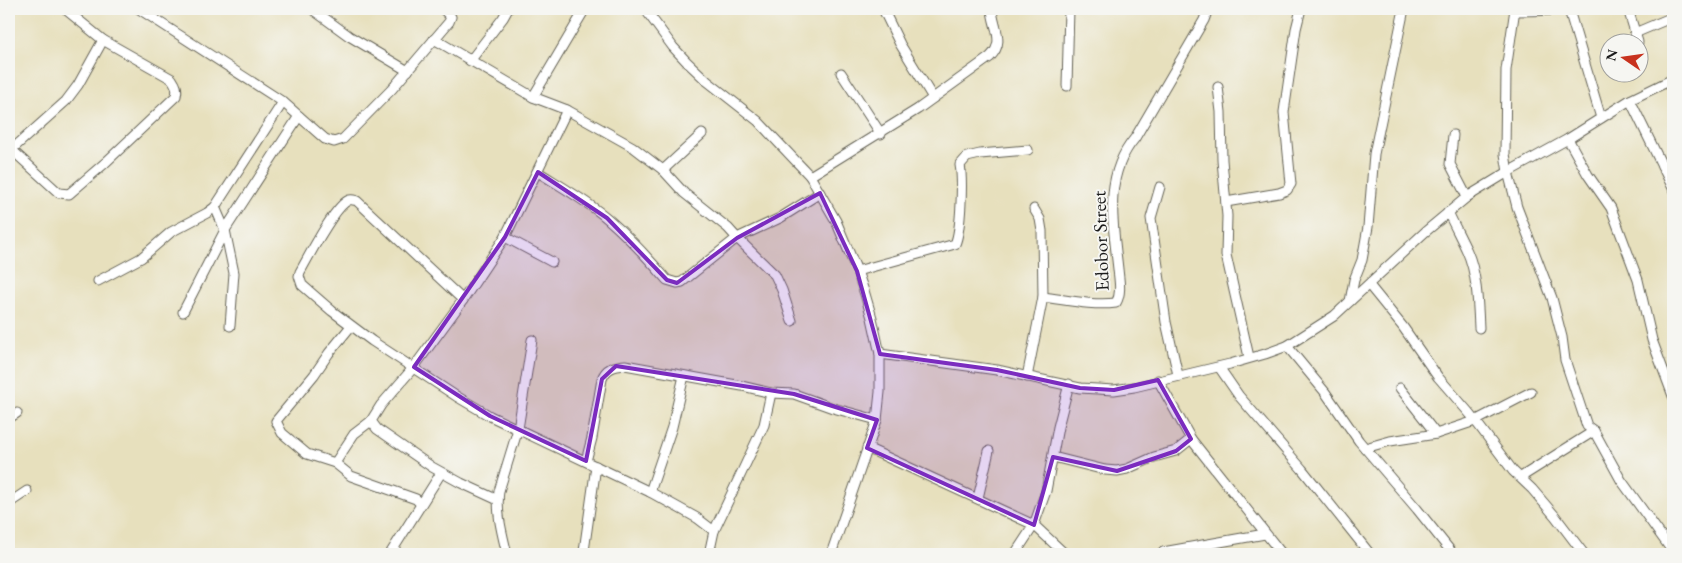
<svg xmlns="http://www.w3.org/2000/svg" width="1682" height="563" viewBox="0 0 1682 563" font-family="'EB Garamond',serif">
  <rect width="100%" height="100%" fill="#f6f6f2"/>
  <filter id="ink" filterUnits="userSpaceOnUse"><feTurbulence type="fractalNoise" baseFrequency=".02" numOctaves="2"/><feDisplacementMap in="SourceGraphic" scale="10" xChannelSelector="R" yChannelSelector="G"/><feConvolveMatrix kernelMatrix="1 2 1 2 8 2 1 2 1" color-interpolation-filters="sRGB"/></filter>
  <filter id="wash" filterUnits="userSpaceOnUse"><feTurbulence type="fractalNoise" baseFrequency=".0096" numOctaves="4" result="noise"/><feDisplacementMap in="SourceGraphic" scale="20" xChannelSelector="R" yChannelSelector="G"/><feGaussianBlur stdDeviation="1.12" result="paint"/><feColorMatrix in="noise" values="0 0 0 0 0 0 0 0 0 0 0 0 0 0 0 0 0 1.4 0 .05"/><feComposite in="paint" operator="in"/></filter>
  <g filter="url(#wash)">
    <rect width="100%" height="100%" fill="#e7e0bd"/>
  </g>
  <g filter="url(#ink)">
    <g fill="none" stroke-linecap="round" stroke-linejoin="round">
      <g stroke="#636154" stroke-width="11">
        <g id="minor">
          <path d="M139 9 283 102 325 139 334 142 343 139 392 89 449 22 451 17 443 9"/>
          <path d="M312 9 349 36 408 71"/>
          <path d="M645 9 673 47 687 62 707 81 758 121 810 176 836 221 857 271 865 294 872 318 880 354V392L877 420 871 438 831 554"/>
          <path d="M883 9 900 44 933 98"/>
          <path d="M1515 9 1506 70 1505 154 1508 172 1517 207 1552 298 1562 337 1565 360 1587 426 1594 431 1621 480 1673 552"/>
          <path d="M1628 9 1638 42"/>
          <path d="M1514 11 1569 10 1601 118"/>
          <path d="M1635 33 1668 19"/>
          <path d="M434 39 533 97 567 110 633 147 663 170 684 193 728 228 737 238 780 218 820 193"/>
          <path d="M470 61 503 18 508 9"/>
          <path d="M841 73 881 134"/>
          <path d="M1067 86 1069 9"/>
          <path d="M1218 87 1221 112 1222 160 1227 216 1226 255 1249 357"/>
          <path d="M533 97 585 9"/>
          <path d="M1630 100 1673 188"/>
          <path d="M1453 135 1450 164 1467 197"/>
          <path d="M1568 139 1588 175 1611 208 1638 280 1652 340 1673 396"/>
          <path d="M12 150 59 193 69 194 105 163 176 96C178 89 176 85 172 79L103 40 65 9"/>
          <path d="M9 152 66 101 78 85 103 40"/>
          <path d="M1662 166 1673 161"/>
          <path d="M663 170 702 134"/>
          <path d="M538 172C562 187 587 201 608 219 630 238 649 259 667 280L677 283 682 282 737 238 775 275 782 290 792 321"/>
          <path d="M810 176 918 109 990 57C1006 41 993 28 992 9"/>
          <path d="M1160 187 1151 218 1166 322 1178 375"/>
          <path d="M1226 202 1279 193 1287 190 1291 184 1284 112 1296 29 1301 9"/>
          <path d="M215 207 225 230 234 273 230 326"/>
          <path d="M1448 212C1454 225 1461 238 1467 251 1477 273 1478 304 1479 328"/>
          <path d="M505 237 552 262"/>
          <path d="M857 271 955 244C961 231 963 181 960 165L967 157 980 154 1028 150"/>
          <path d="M98 281 141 258 171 232 207 213 215 207 283 102"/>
          <path d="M1369 285 1403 327 1438 377 1471 415 1513 471 1532 489 1555 516 1584 554"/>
          <path d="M1043 297C1067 300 1092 306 1116 303 1122 293 1119 280 1118 269 1113 223 1103 176 1135 138L1204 20 1208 9"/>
          <path d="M463 300 357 201C354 200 352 199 349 200 335 205 308 258 300 272L299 276 302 285 332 311 372 341 456 396 490 416 650 492 697 518 714 531"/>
          <path d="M1350 301 1354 280 1362 260 1368 227 1374 154 1404 9"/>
          <path d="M183 312 225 230 299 116"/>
          <path d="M351 326 329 353 314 375 276 421 282 433 307 454 335 463 351 476 416 499 421 504"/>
          <path d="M1287 346 1325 392 1359 441 1417 509 1453 554"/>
          <path d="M880 354 997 370 1080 388 1114 390 1134 387 1230 364 1265 354 1287 346 1334 316 1425 232 1467 197 1508 172 1568 139 1630 100 1673 79"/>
          <path d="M1219 367 1239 396 1302 469 1370 554"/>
          <path d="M1027 377 1043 297 1042 231 1040 219 1034 209"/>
          <path d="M1158 380 1191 439 1282 554"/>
          <path d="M1400 388 1436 434"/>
          <path d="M9 418 17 413"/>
          <path d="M867 448 1034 525 1065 554"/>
          <path d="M1365 448 1390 441 1436 434 1475 421 1531 392"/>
          <path d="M1053 457 1105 470 1117 471 1127 469 1154 457 1176 451 1191 439"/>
          <path d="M586 461 592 438 602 379C606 368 614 366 625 365L742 386 771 393 794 394 833 408 877 420"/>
          <path d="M335 463 354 434 371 421"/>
          <path d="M1521 477 1594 431"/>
          <path d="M650 492 672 427 684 376"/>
          <path d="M978 498 989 451"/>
          <path d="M498 500 461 483 432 467 377 429 371 421 381 405 414 367 463 300 505 237 567 110"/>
          <path d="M9 503 27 491"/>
          <path d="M584 551 596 466"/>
          <path d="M1163 552 1265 534"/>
          <path d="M390 554 441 473"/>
          <path d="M507 554C502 533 496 512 499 491L518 429 532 340"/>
          <path d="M709 554 714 531 764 425 771 393"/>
          <path d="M1015 554 1034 525 1046 491 1058 427 1069 384"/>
        </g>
      </g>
      <use href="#minor" stroke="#fff" stroke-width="9"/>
    </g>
  </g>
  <path fill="#7b2cbf" fill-opacity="0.2" stroke="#7b2cbf" stroke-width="4" stroke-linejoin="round" d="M538 172 607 218 667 280 677 283 737 238 820 193 857 271 880 354 997 370 1080 388 1114 390 1158 380 1191 439 1176 451 1117 471 1053 457 1034 525 867 448 877 420 794 394 616 366 602 379 586 461 490 416 414 367 505 237Z"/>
  <g text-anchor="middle" stroke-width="4" stroke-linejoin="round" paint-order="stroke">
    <g font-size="19" fill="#1c1c1c" stroke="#f6f6f2">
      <text transform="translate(1100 241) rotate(-92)" y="7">Edobor Street</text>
    </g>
  </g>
  <rect width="1682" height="563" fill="none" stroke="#f6f6f2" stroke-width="30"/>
  <g transform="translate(1624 58) rotate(283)"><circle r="24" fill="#f6f6f2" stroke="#9f9f9c"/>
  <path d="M0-4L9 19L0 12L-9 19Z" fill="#c8321e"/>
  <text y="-8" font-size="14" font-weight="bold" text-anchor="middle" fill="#1c1c1c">N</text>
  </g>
</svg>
